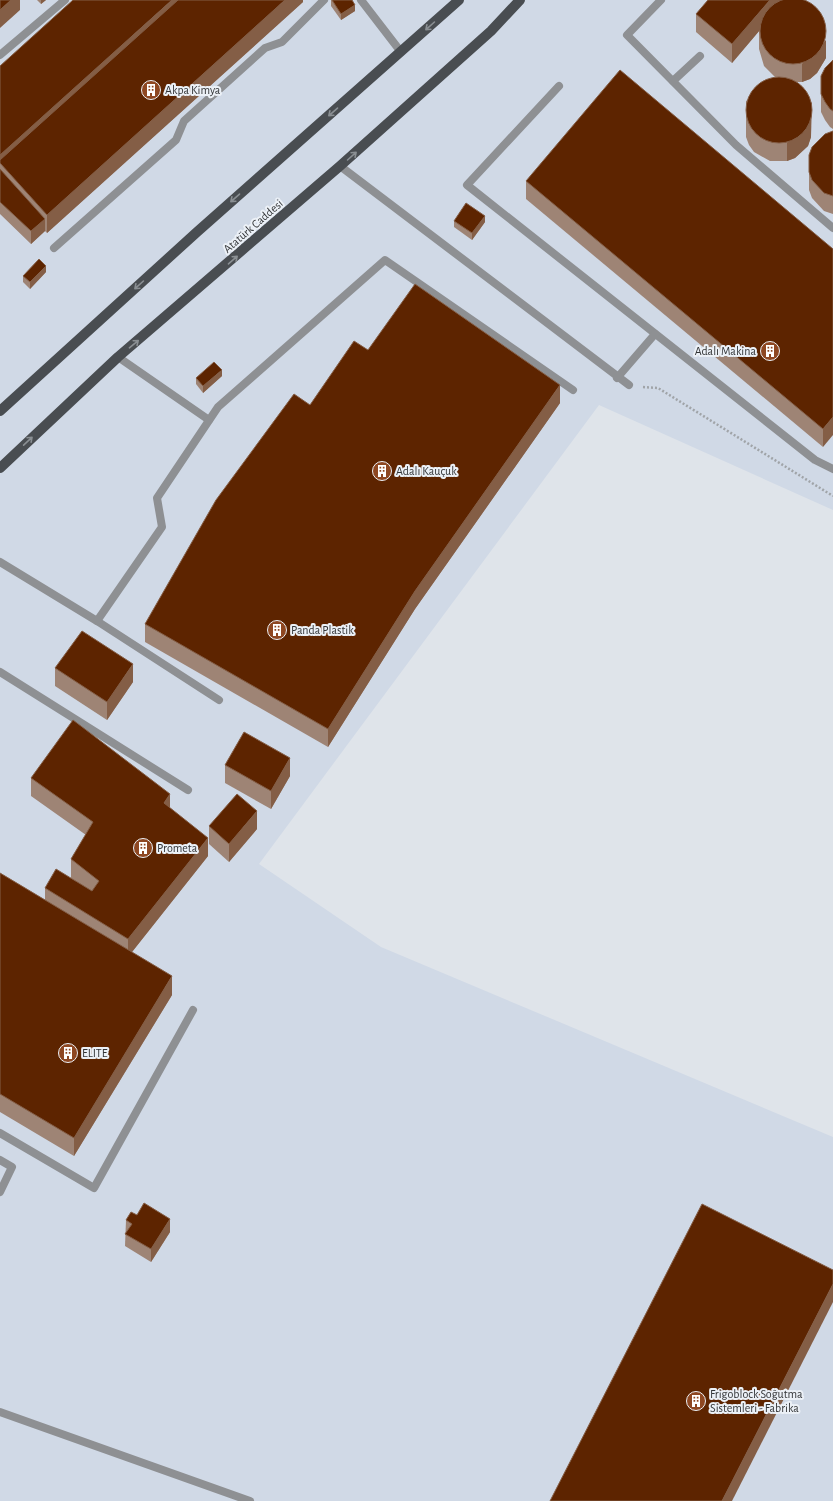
<svg xmlns="http://www.w3.org/2000/svg" width="833" height="1501" viewBox="0 0 833 1501" font-family="'Alegreya Sans',sans-serif">
  <rect width="100%" height="100%" fill="#dfe4ea"/>
  <path fill="#d0d9e6" d="M0 0H833V510L599 405 259 864 381 947 833 1137V1501H0Z"/>
  <g fill="none" stroke-linecap="round" stroke-linejoin="round">
    <path stroke="#a0a4a8" stroke-width="2.5" stroke-dasharray="2 2" stroke-linecap="butt" d="M643 387 658 388 833 496"/>
    <g stroke="#8e9093" stroke-width="8">
      <path d="M361 0 401 52"/>
      <path d="M661 0 627 35 736 145 833 228"/>
      <path d="M0 55 65 0"/>
      <path d="M673 81 700 56"/>
      <path d="M559 86 467 185 815 460 833 469"/>
      <path d="M340 166 629 385"/>
      <path d="M54 248 176 140 184 121 265 48 282 42 324 0"/>
      <path d="M118 357 209 420"/>
      <path d="M617 378 655 334"/>
      <path d="M0 562 97 621 219 700"/>
      <path d="M97 621 162 527 157 498 218 407 385 260 573 390"/>
      <path d="M0 672 188 790"/>
      <path d="M0 1133 94 1188 193 1010"/>
      <path d="M0 1160 12 1167 0 1192"/>
      <path d="M0 1412 250 1501"/>
    </g>
    <g stroke="#494d51" stroke-width="10">
      <path d="M0 411 197 232 459 0"/>
      <path d="M0 468 118 357 340 166 491 31 520 0"/>
    </g>
  </g>
  <g fill="#9e8475">
    <path d="M37 0H46L41 4Z"/>
    <path d="M303 0V2L47 233 45 231 31 244 0 214V66Z"/>
    <path d="M331 0H352L355 11 341 20 331 6Z"/>
    <path d="M708 0 826 58 817 73 810 79 802 82H794L811 137 808 146 795 158 787 161H770L754 152 749 145 746 137V101L776 78 764 66 759 49V31L732 63 696 32V14Z"/>
    <path d="M833 60V129L830 127 825 120 821 112V76Z"/>
    <path d="M833 131V214L824 211 812 198 809 190V155Z"/>
    <path d="M526 181 833 249 823 447 526 199Z"/>
    <path d="M454 221 485 222 472 240 454 227Z"/>
    <path d="M46 272 30 289 23 282V276Z"/>
    <path d="M368 350 560 403 415 609 328 747 145 642V624L310 405Z"/>
    <path d="M222 376 203 393 196 384V378Z"/>
    <path d="M55 668 133 682 107 720 55 686Z"/>
    <path d="M225 765 290 776 271 809 225 783Z"/>
    <path d="M31 778 170 809 208 856 132 952 172 995 74 1156 0 1112V873L45 900V888L77 882 71 878V859L86 835 31 796Z"/>
    <path d="M209 826 257 829 229 862 209 844Z"/>
    <path d="M137 1215 170 1232 151 1262 125 1246 126 1220Z"/>
  </g>
  <g fill="#845e46">
    <path d="M11 0H20V10L0 28V10Z"/>
    <path d="M41 0H46L41 4Z"/>
    <path d="M172 0H197L0 163V155Z"/>
    <path d="M285 0H303V2L47 233V215Z"/>
    <path d="M770 0H782V4L732 63V44Z"/>
    <path d="M355 5V11L341 20V14Z"/>
    <path d="M826 40V58L817 73 810 79 802 82V64Z"/>
    <path d="M812 102 811 137 808 146 795 158 787 161V143Z"/>
    <path d="M485 216V222L472 240V233Z"/>
    <path d="M45 219V231L31 244V231Z"/>
    <path d="M46 266V272L30 289V282Z"/>
    <path d="M222 370V376L203 393V386Z"/>
    <path d="M560 385V403L415 609 328 747V729L415 591Z"/>
    <path d="M833 417V435L823 447V429Z"/>
    <path d="M133 664V682L107 720V702Z"/>
    <path d="M290 758V776L271 809V791Z"/>
    <path d="M170 794V812L164 803Z"/>
    <path d="M257 811V829L229 862V844Z"/>
    <path d="M208 838V856L128 957V939Z"/>
    <path d="M172 976V995L74 1156V1138Z"/>
    <path d="M170 1219V1232L151 1262V1249Z"/>
    <path d="M833 1284V1302L732 1501H722Z"/>
  </g>
  <g fill="#5d2400" stroke="#845e46">
    <circle cx="793" cy="31" r="33"/>
    <path d="M0 0H11L0 10Z"/>
    <path d="M73 0H172L0 155V66Z"/>
    <path d="M178 0H285L47 215 0 163V160Z"/>
    <path d="M332 0H352L355 5 341 14Z"/>
    <path d="M708 0H770L732 44 696 14Z"/>
    <path d="M833 60V111L830 109 825 102 821 94V76L825 68Z"/>
    <path d="M620 70 833 249V417L823 429 526 181Z"/>
    <circle cx="779" cy="110" r="33"/>
    <path d="M833 131V196L824 193 812 180 809 172V155L812 147 825 134Z"/>
    <path d="M0 169 45 219 31 231 0 202Z"/>
    <path d="M466 203 485 216 472 233 454 221Z"/>
    <path d="M39 259 46 266 30 282 23 276Z"/>
    <path d="M415 284 560 385 415 591 328 729 145 624 216 500 294 394 310 405 354 341 368 350Z"/>
    <path d="M214 362 222 370 203 386 196 378Z"/>
    <path d="M82 631 133 664 107 702 55 668Z"/>
    <path d="M73 720 170 794 164 803 208 838 128 939 45 888 56 869 92 891 99 881 71 859 93 822 31 778Z"/>
    <path d="M244 732 290 758 271 791 225 765Z"/>
    <path d="M237 794 257 811 229 844 209 826Z"/>
    <path d="M0 873 172 976 74 1138 0 1094Z"/>
    <path d="M144 1203 170 1219 151 1249 125 1234 132 1224 126 1220 131 1212 137 1215Z"/>
    <path d="M702 1204 833 1270V1284L722 1501H550Z"/>
  </g>
  <defs><path id="oneway-shaft" d="M-6 0H5M1.5-3L5.5 0L1.5 3" fill="none" stroke-width="1.6" stroke-linecap="round" stroke-linejoin="round"/></defs>
  <g stroke="#8a8f93">
    <use href="#oneway-shaft" transform="translate(430 26) rotate(138)"/>
    <use href="#oneway-shaft" transform="translate(333 112) rotate(139)"/>
    <use href="#oneway-shaft" transform="translate(352 156) rotate(-42)"/>
    <use href="#oneway-shaft" transform="translate(235 198) rotate(139)"/>
    <use href="#oneway-shaft" transform="translate(233 260) rotate(-41)"/>
    <use href="#oneway-shaft" transform="translate(139 285) rotate(138)"/>
    <use href="#oneway-shaft" transform="translate(134 344) rotate(-40)"/>
    <use href="#oneway-shaft" transform="translate(28 441) rotate(-43)"/>
  </g>
  <defs>
    <g id="building-disc" transform="scale(1)"><circle r="9.5" fill="#8e4721" stroke="#ecf1f7"/><path d="M-4-6H4V6H1V3H-1V6H-4ZM-2.5-4.3h1.7v1.8h-1.7ZM.8-4.3h1.7v1.8H.8ZM-2.5-1h1.7V.8h-1.7ZM.8-1h1.7V.8H.8Z" fill="#fff"/></g>
  </defs>
  <g fill-rule="evenodd">
    <use href="#building-disc" x="151" y="90"/>
    <use href="#building-disc" x="770" y="351"/>
    <use href="#building-disc" x="382" y="471"/>
    <use href="#building-disc" x="277" y="630"/>
    <use href="#building-disc" x="143" y="848"/>
    <use href="#building-disc" x="68" y="1053"/>
    <use href="#building-disc" x="696" y="1401"/>
  </g>
  <g text-anchor="middle" stroke-width="4" stroke-linejoin="round" paint-order="stroke">
    <g font-size="12" fill="#323436" stroke="#ecf1f7" text-anchor="start">
      <text x="165" y="94">Akpa Kimya</text>
      <text x="756" y="355" text-anchor="end">Adalı Makina</text>
      <text x="396" y="475">Adalı Kauçuk</text>
      <text x="291" y="634">Panda Plastik</text>
      <text x="157" y="852">Prometa</text>
      <text x="82" y="1057">ELITE</text>
      <text x="710" y="1398">Frigoblock Soğutma<tspan x="710" dy="14">Sistemleri - Fabrika</tspan></text>
    </g>
    <g font-size="12" fill="#323436" stroke="#ecf1f7">
      <text transform="translate(253 226) rotate(-41)" y="4">Atatürk Caddesi</text>
    </g>
  </g>
</svg>
